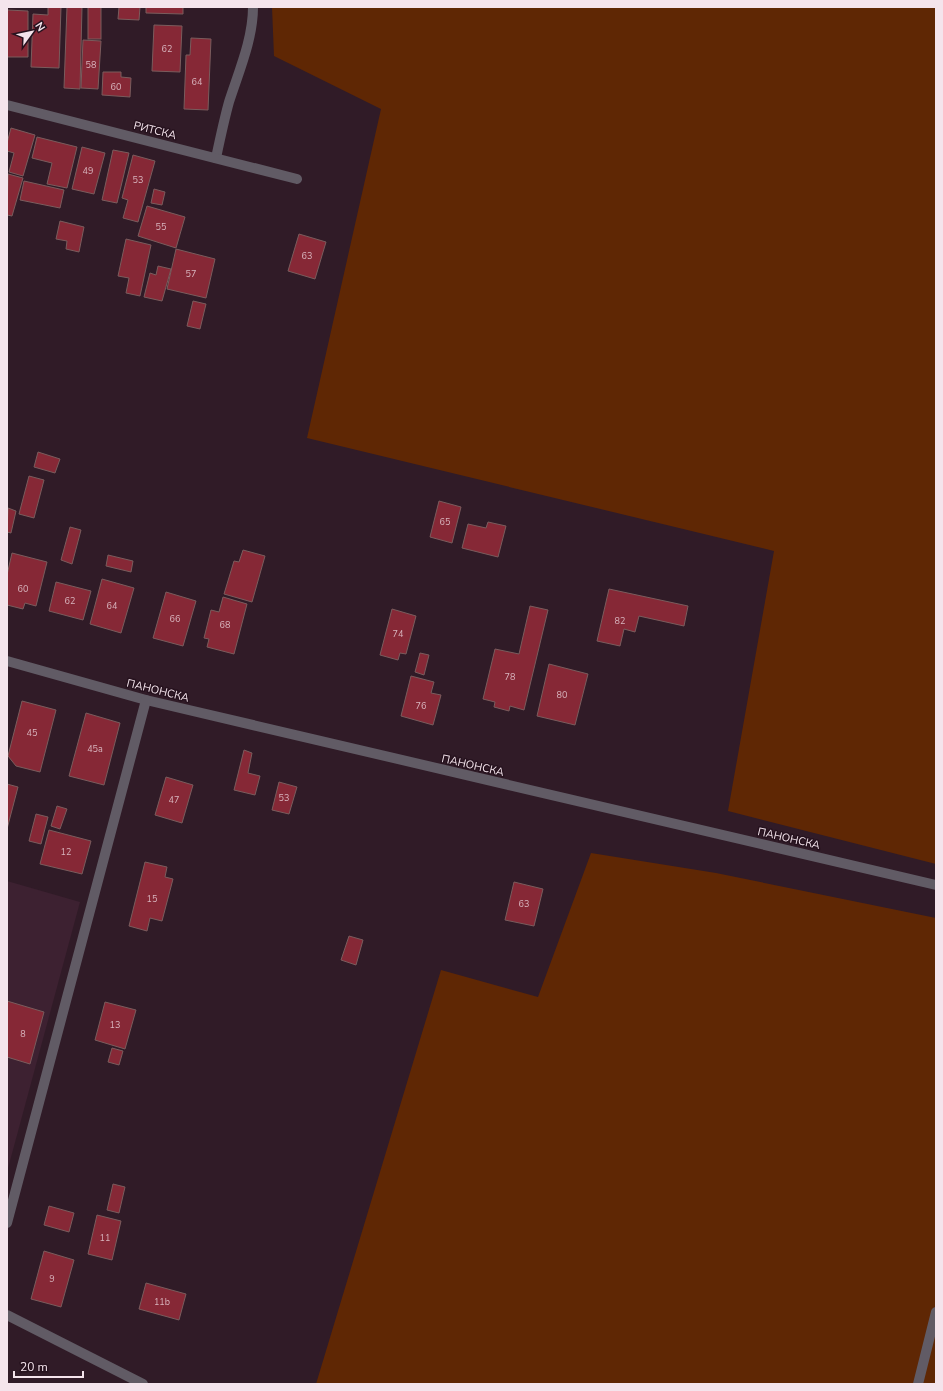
<svg xmlns="http://www.w3.org/2000/svg" width="943" height="1391" viewBox="0 0 943 1391" font-family="'Nunito Sans',sans-serif">
  <rect width="100%" height="100%" fill="#301b27"/>
  <path fill="#3d2131" d="M7 881 80 902 7 1172Z"/>
  <g fill="#5f2704">
    <path d="M272 7H936V864L728 811 774 551 307 438 381 109 274 56Z"/>
    <path d="M591 853 716 873 936 918V1384H316L441 970 538 997Z"/>
  </g>
  <g fill="#862836" stroke="#7a5c5d">
    <path d="M48 7H61L59 68 31 67 33 14 48 15Z"/>
    <path d="M67 7H82L80 89 64 88Z"/>
    <rect x="88" y="7" width="13" height="32"/>
    <path d="M119 7H140L139 20 118 19Z"/>
    <path d="M146 7H183V14L146 13Z"/>
    <path d="M7 10 28 11V57H7Z"/>
    <path d="M154 25 182 26 180 72 152 71Z"/>
    <path d="M191 38 211 39 208 110 184 109 186 55H190Z"/>
    <path d="M83 40 101 41 98 89 81 88Z"/>
    <path d="M103 72H121V77L131 78 130 97 102 95Z"/>
    <path d="M11 128 35 135 23 176 9 172 14 153 7 151V143Z"/>
    <path d="M37 137 77 147 67 188 47 184 52 163 32 158Z"/>
    <path d="M82 147 105 153 94 194 72 189Z"/>
    <path d="M113 150 129 153 117 203 102 200Z"/>
    <path d="M133 155 155 161 138 222 123 218 128 200 122 198Z"/>
    <path d="M8 174 23 178 12 216 7 215Z"/>
    <path d="M24 181 64 190 60 208 20 200Z"/>
    <path d="M154 189 165 192 162 205 151 203Z"/>
    <path d="M147 206 185 217 176 248 138 236Z"/>
    <path d="M60 221 84 227 79 252 66 249 67 241 56 239Z"/>
    <path d="M299 234 326 242 315 279 288 271Z"/>
    <path d="M126 239 151 245 140 296 126 293 129 278 118 276Z"/>
    <path d="M176 249 215 259 206 298 167 289Z"/>
    <path d="M158 266 171 269 162 301 144 297 150 273 156 275Z"/>
    <path d="M193 301 206 304 200 329 187 326Z"/>
    <path d="M38 452 60 459 55 473 34 467Z"/>
    <path d="M29 476 44 480 34 518 19 514Z"/>
    <path d="M439 501 461 507 452 543 430 537Z"/>
    <path d="M8 508 16 511 11 533 7 532Z"/>
    <path d="M488 522 506 526 498 557 462 548 468 524 486 528Z"/>
    <path d="M70 527 81 530 72 564 61 560Z"/>
    <path d="M243 550 265 556 252 602 224 594 234 561 239 562Z"/>
    <path d="M12 553 47 562 36 606 25 603 23 609 7 605V575Z"/>
    <path d="M108 555 133 561 131 572 106 566Z"/>
    <path d="M102 579 134 588 121 633 90 624Z"/>
    <path d="M56 582 91 591 83 620 49 611Z"/>
    <path d="M609 589 688 606 684 626 639 616 635 632 624 629 620 646 597 641Z"/>
    <path d="M166 592 196 601 183 646 153 638Z"/>
    <path d="M223 597 247 604 234 654 207 647 209 639 204 638 211 610 219 612Z"/>
    <path d="M530 606 548 610 524 710 510 706 509 711 494 707 495 702 483 699 495 649 519 654Z"/>
    <path d="M392 609 416 616 406 654 400 653 398 660 380 655Z"/>
    <path d="M420 653 429 655 424 675 415 672Z"/>
    <path d="M549 664 588 674 575 725 537 716Z"/>
    <path d="M411 676 434 682 431 693 441 695 433 725 401 716Z"/>
    <path d="M22 701 56 710 40 772 16 766 8 756Z"/>
    <path d="M86 713 120 723 104 785 69 776Z"/>
    <path d="M244 750 252 753 248 773 260 776 255 795 234 790Z"/>
    <path d="M166 777 193 785 182 823 155 815Z"/>
    <path d="M279 782 297 787 289 814 272 810Z"/>
    <path d="M7 784 18 787 7 829Z"/>
    <path d="M57 806 67 809 60 829 51 826Z"/>
    <path d="M36 814 48 817 41 844 29 841Z"/>
    <path d="M49 830 91 841 82 874 40 864Z"/>
    <path d="M145 862 167 867 165 877 173 879 162 921 150 918 147 931 129 926Z"/>
    <path d="M514 882 543 889 534 926 505 920Z"/>
    <path d="M349 936 363 940 356 965 341 960Z"/>
    <path d="M7 1001 44 1012 30 1064 7 1057Z"/>
    <path d="M105 1002 136 1010 125 1049 95 1040Z"/>
    <path d="M112 1048 123 1051 119 1065 108 1062Z"/>
    <path d="M113 1184 125 1187 119 1213 107 1210Z"/>
    <path d="M49 1206 74 1213 69 1232 44 1225Z"/>
    <path d="M97 1215 121 1221 112 1260 88 1254Z"/>
    <path d="M44 1251 74 1260 61 1307 31 1299Z"/>
    <path d="M146 1283 186 1294 179 1320 139 1309Z"/>
  </g>
  <g fill="none" stroke-linecap="round" stroke-linejoin="round">
    <g stroke="#615b65" stroke-width="10">
      <path d="M216 158C220 139 224 120 229 102 239 71 253 39 253 7"/>
      <path d="M7 1315 143 1384"/>
      <path d="M918 1384 936 1312"/>
    </g>
    <g stroke="#615b65" stroke-width="10">
      <path d="M7 105 297 179"/>
      <path d="M7 661 146 700 936 885"/>
      <path d="M7 1223 146 700"/>
    </g>
  </g>
  <g text-anchor="middle" stroke-width="3" stroke-linejoin="round" paint-order="stroke">
    <g font-size="9" fill="#d8b5be">
      <text x="167" y="52">62</text>
      <text x="91" y="68">58</text>
      <text x="197" y="85">64</text>
      <text x="116" y="90">60</text>
      <text x="88" y="174">49</text>
      <text x="138" y="183">53</text>
      <text x="161" y="230">55</text>
      <text x="307" y="259">63</text>
      <text x="191" y="277">57</text>
      <text x="445" y="525">65</text>
      <text x="23" y="592">60</text>
      <text x="70" y="604">62</text>
      <text x="112" y="609">64</text>
      <text x="175" y="622">66</text>
      <text x="620" y="624">82</text>
      <text x="225" y="628">68</text>
      <text x="398" y="637">74</text>
      <text x="510" y="680">78</text>
      <text x="562" y="698">80</text>
      <text x="421" y="709">76</text>
      <text x="32" y="736">45</text>
      <text x="95" y="752">45a</text>
      <text x="284" y="801">53</text>
      <text x="174" y="803">47</text>
      <text x="66" y="855">12</text>
      <text x="152" y="902">15</text>
      <text x="524" y="907">63</text>
      <text x="115" y="1028">13</text>
      <text x="23" y="1037">8</text>
      <text x="105" y="1241">11</text>
      <text x="52" y="1282">9</text>
      <text x="162" y="1305">11b</text>
    </g>
    <g font-size="11" fill="#f4e4ec" stroke="#26121e">
      <text transform="translate(155 130) rotate(14)" y="4">РИТСКА</text>
      <text transform="translate(158 690) rotate(14)" y="4">ПАНОНСКА</text>
      <text transform="translate(473 765) rotate(13)" y="4">ПАНОНСКА</text>
      <text transform="translate(789 838) rotate(13)" y="4">ПАНОНСКА</text>
    </g>
  </g>
  <rect width="943" height="1391" fill="none" stroke="#f4e4ec" stroke-width="16"/>
  <g transform="translate(32 32) rotate(57)" stroke="#26121e" stroke-width="3" paint-order="stroke">
  <path d="M0-3L7 15L0 10L-7 15Z" fill="#f4e4ec"/>
  <text y="-6" font-size="11" font-weight="bold" text-anchor="middle" fill="#f4e4ec">N</text>
  </g>
  <path d="M14 1371v6h69v-6" fill="none" stroke="#f4e4ec" stroke-width="2"/>
  <text x="20" y="1371" font-size="12" fill="#f4e4ec" stroke="#26121e" stroke-width="3" paint-order="stroke">20 m</text>
</svg>
